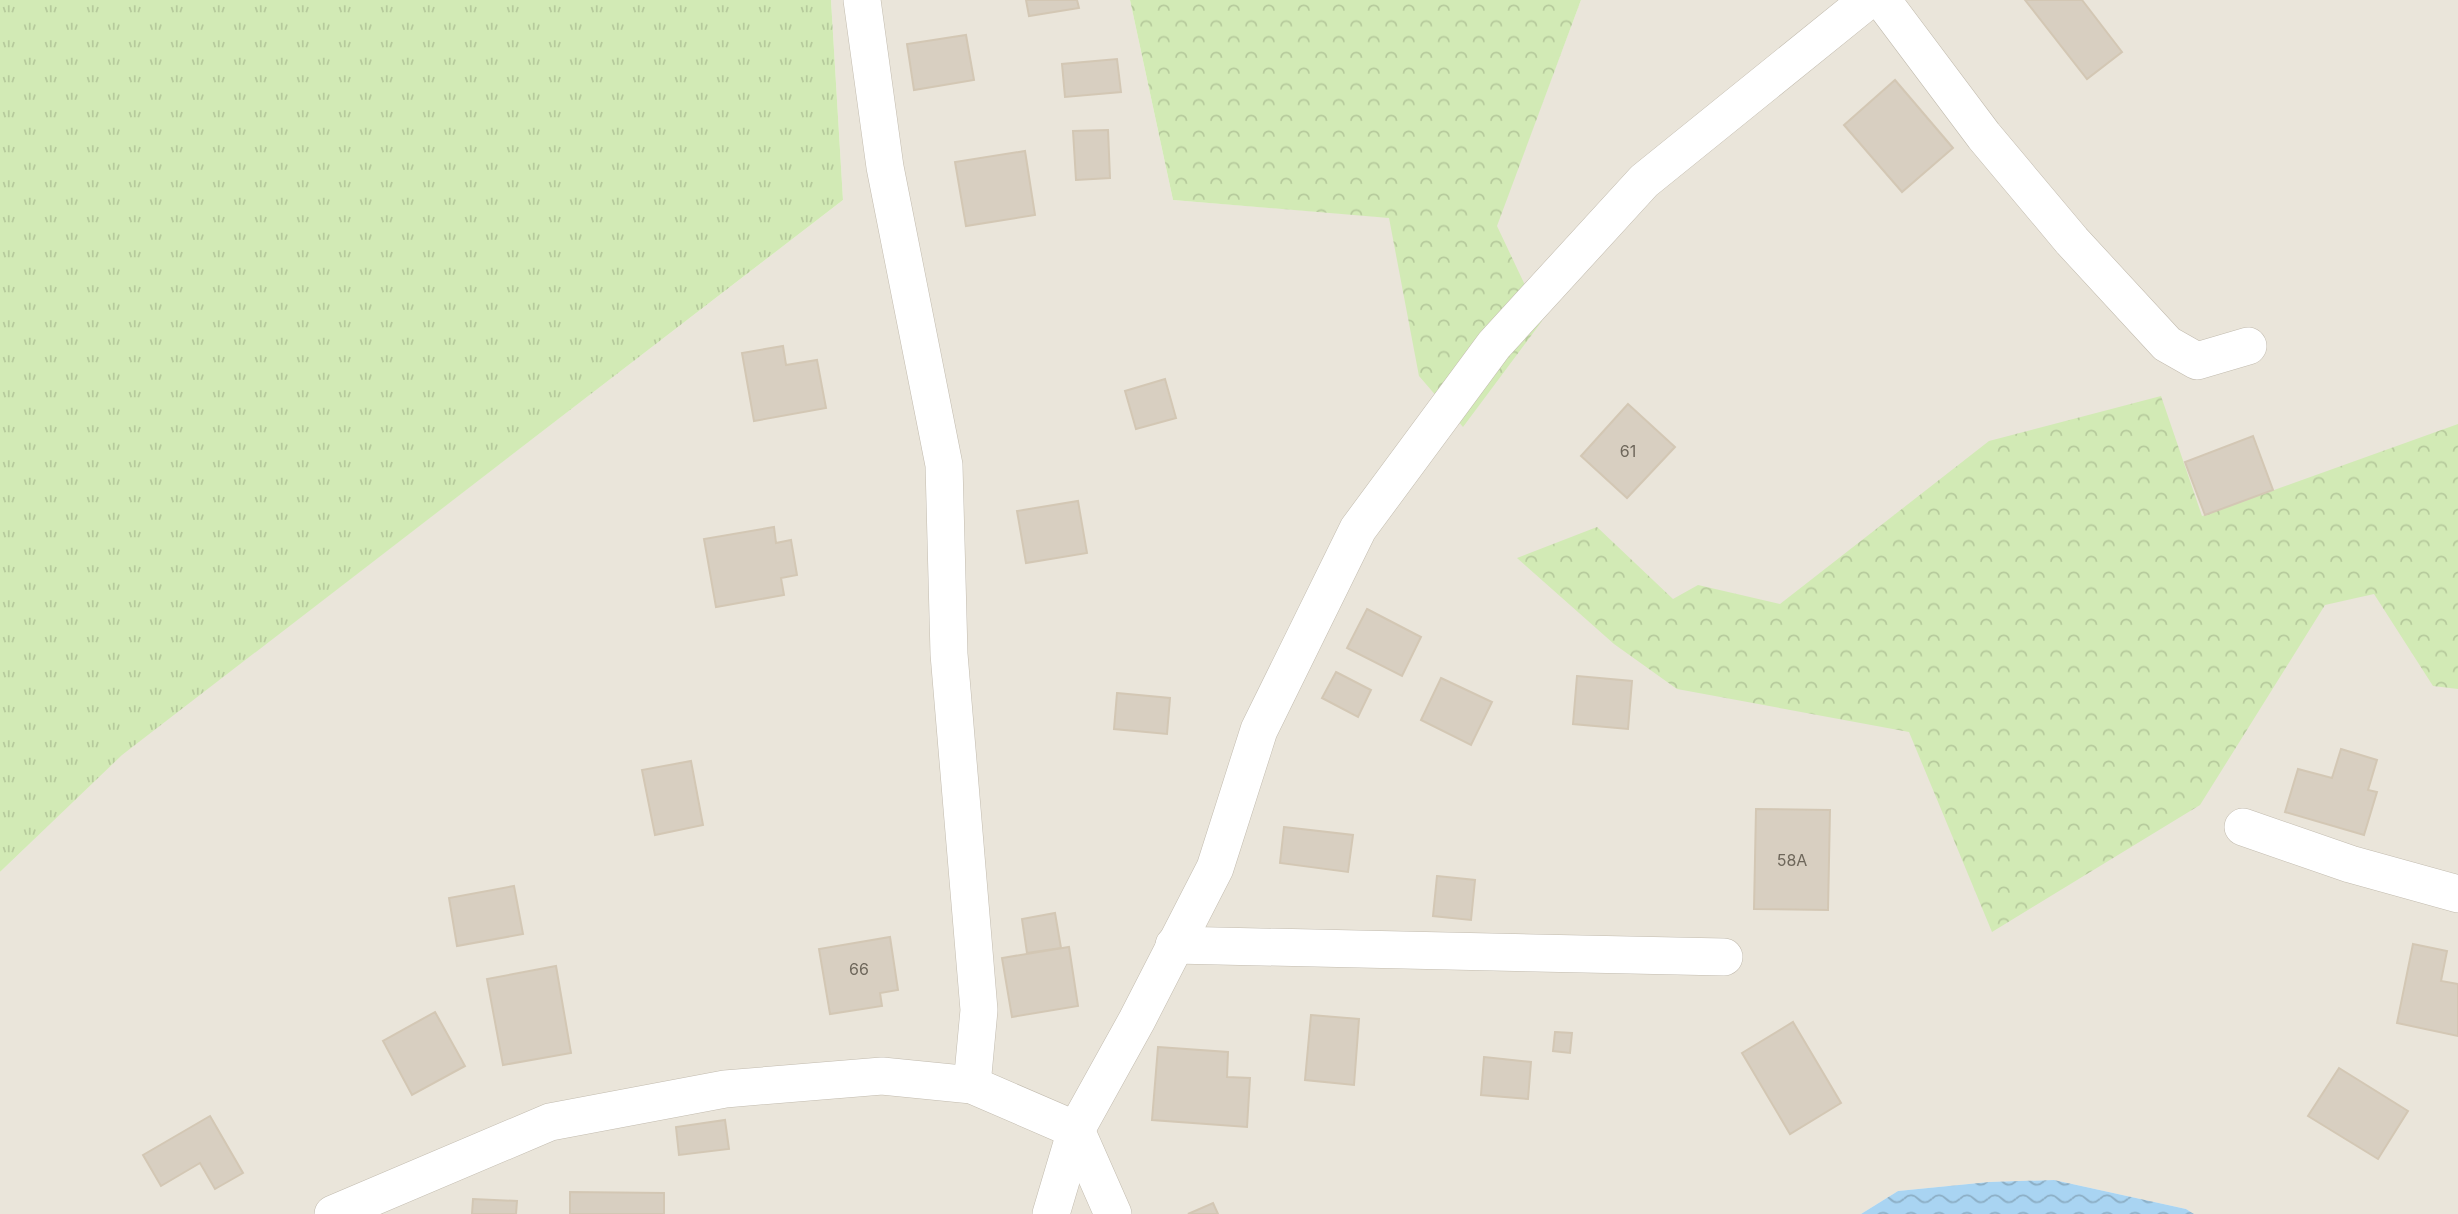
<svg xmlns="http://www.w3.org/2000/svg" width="2458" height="1214" viewBox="0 0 2458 1214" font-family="Inter,sans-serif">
  <defs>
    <pattern id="grass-tufts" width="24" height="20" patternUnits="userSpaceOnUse" patternTransform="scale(1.75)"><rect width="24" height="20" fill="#d2eab5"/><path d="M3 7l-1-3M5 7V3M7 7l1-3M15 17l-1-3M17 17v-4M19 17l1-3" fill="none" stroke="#b6ca9c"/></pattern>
    <pattern id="forest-crowns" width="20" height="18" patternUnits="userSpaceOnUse" patternTransform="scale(1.75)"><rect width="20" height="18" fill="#d2eab5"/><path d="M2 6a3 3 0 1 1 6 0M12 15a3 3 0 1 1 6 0" fill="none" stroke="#b6ca9c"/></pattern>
    <pattern id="water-waves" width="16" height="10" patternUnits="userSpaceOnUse" patternTransform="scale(1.75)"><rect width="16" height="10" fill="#a9d4f2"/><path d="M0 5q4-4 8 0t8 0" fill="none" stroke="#8caec5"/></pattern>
  </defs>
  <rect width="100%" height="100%" fill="#f6f3ec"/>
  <path fill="#eae5da" d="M831 0H1130L1173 200 1496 226 1581 0H2458V1214H2194L2186 1209 2054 1180 1989 1182 1898 1191 1861 1214H0V872L121 755 843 200Z"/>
  <path fill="url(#grass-tufts)" d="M0 0H831L843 200 122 755 0 872Z"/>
  <g fill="url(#forest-crowns)">
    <path d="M1130 0H1581L1497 226 1542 321 1463 427 1419 376 1389 218 1173 200Z"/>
    <path d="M2161 396 2202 516 2458 424V689L2433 686 2374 594 2325 605 2200 805 1992 932 1909 732 1677 689 1614 644 1517 558 1597 527 1673 599 1698 585 1780 604 1989 441Z"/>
  </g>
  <path fill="url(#water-waves)" d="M2054 1180 2186 1209 2194 1214H1861L1898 1191 1989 1182Z"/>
  <g fill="#d8cfc1" stroke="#d3c7b4" stroke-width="2">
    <path d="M1026 0H1077L1079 8 1029 16Z"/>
    <path d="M2025 0H2082L2122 52 2087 79Z"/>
    <path d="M966 35 974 80 914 90 907 44Z"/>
    <path d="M1117 59 1121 92 1065 97 1062 64Z"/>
    <path d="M1895 80 1953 148 1902 192 1844 125Z"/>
    <path d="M1108 130 1110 178 1076 180 1073 131Z"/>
    <path d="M1025 151 1035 215 966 226 955 162Z"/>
    <path d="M783 346 786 365 817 360 826 408 754 421 742 353Z"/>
    <path d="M1165 379 1176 418 1136 429 1125 391Z"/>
    <path d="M1628 404 1675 447 1627 498 1581 456Z"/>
    <path d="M2253 436 2273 490 2205 515 2185 462Z"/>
    <path d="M1078 501 1087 553 1026 563 1017 511Z"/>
    <path d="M774 527 776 543 791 540 797 575 781 578 784 595 716 607 704 539Z"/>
    <path d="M1367 609 1421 637 1402 676 1347 648Z"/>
    <path d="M1336 672 1371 690 1358 717 1322 698Z"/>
    <path d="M1577 676 1632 681 1628 729 1573 724Z"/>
    <path d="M1441 678 1492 702 1471 745 1421 720Z"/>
    <path d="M1117 693 1170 698 1167 734 1114 729Z"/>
    <path d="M2341 749 2377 760 2368 790 2377 792 2364 835 2285 812 2298 769 2332 778Z"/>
    <path d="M691 761 703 825 655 835 642 770Z"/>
    <path d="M1756 809 1830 810 1828 910 1754 909Z"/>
    <path d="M1284 827 1353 835 1348 872 1280 863Z"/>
    <path d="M1437 876 1475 880 1471 920 1433 916Z"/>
    <path d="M514 886 523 934 457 946 449 898Z"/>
    <path d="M1055 913 1061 948 1027 953 1022 919Z"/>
    <path d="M890 937 898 990 880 993 882 1006 830 1014 819 949Z"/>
    <path d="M2413 944 2447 951 2441 981 2458 984V1036L2397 1023Z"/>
    <path d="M1069 947 1078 1006 1012 1017 1002 958Z"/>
    <path d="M556 966 571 1053 503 1065 487 979Z"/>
    <path d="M435 1012 465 1066 412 1095 383 1041Z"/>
    <path d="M1311 1015 1359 1019 1354 1085 1305 1080Z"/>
    <path d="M1793 1022 1841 1103 1790 1134 1742 1053Z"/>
    <path d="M1555 1032 1572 1033 1570 1053 1553 1051Z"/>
    <path d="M1158 1047 1228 1052 1227 1077 1250 1078 1247 1127 1152 1120Z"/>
    <path d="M1484 1057 1531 1062 1528 1099 1481 1095Z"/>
    <path d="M2339 1068 2408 1111 2378 1159 2308 1116Z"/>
    <path d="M210 1116 243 1173 215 1189 200 1163 161 1186 143 1155Z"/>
    <path d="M725 1120 729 1149 679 1155 676 1127Z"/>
    <path d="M570 1192 664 1193V1214H570Z"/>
    <path d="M473 1199 517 1201 516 1214H472Z"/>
    <path d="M1213 1203 1218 1214H1188Z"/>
  </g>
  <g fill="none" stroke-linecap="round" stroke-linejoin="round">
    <g stroke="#c2bbae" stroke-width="38">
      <g id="minor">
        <path d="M862 0 885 167 944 465 949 654 979 1010 972 1085"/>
        <path d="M1882 0 1984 136 2072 241 2167 344 2197 361 2248 346"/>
        <path d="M2243 827 2350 864 2458 894"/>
        <path d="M1174 945 1724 957"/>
        <path d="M333 1214 550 1122 725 1089 882 1076 972 1085 1076 1130 1113 1214"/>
        <path d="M1051 1214 1076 1130 1137 1020 1215 868 1259 730 1358 529 1494 345 1644 181 1868 0"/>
      </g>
    </g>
    <use href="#minor" stroke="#fff" stroke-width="37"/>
  </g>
  <g text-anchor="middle" stroke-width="5" stroke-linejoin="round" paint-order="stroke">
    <g font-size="16" fill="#6e675b">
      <text x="1628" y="457">61</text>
      <text x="1792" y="866">58А</text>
      <text x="859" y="975">66</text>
    </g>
  </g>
</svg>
